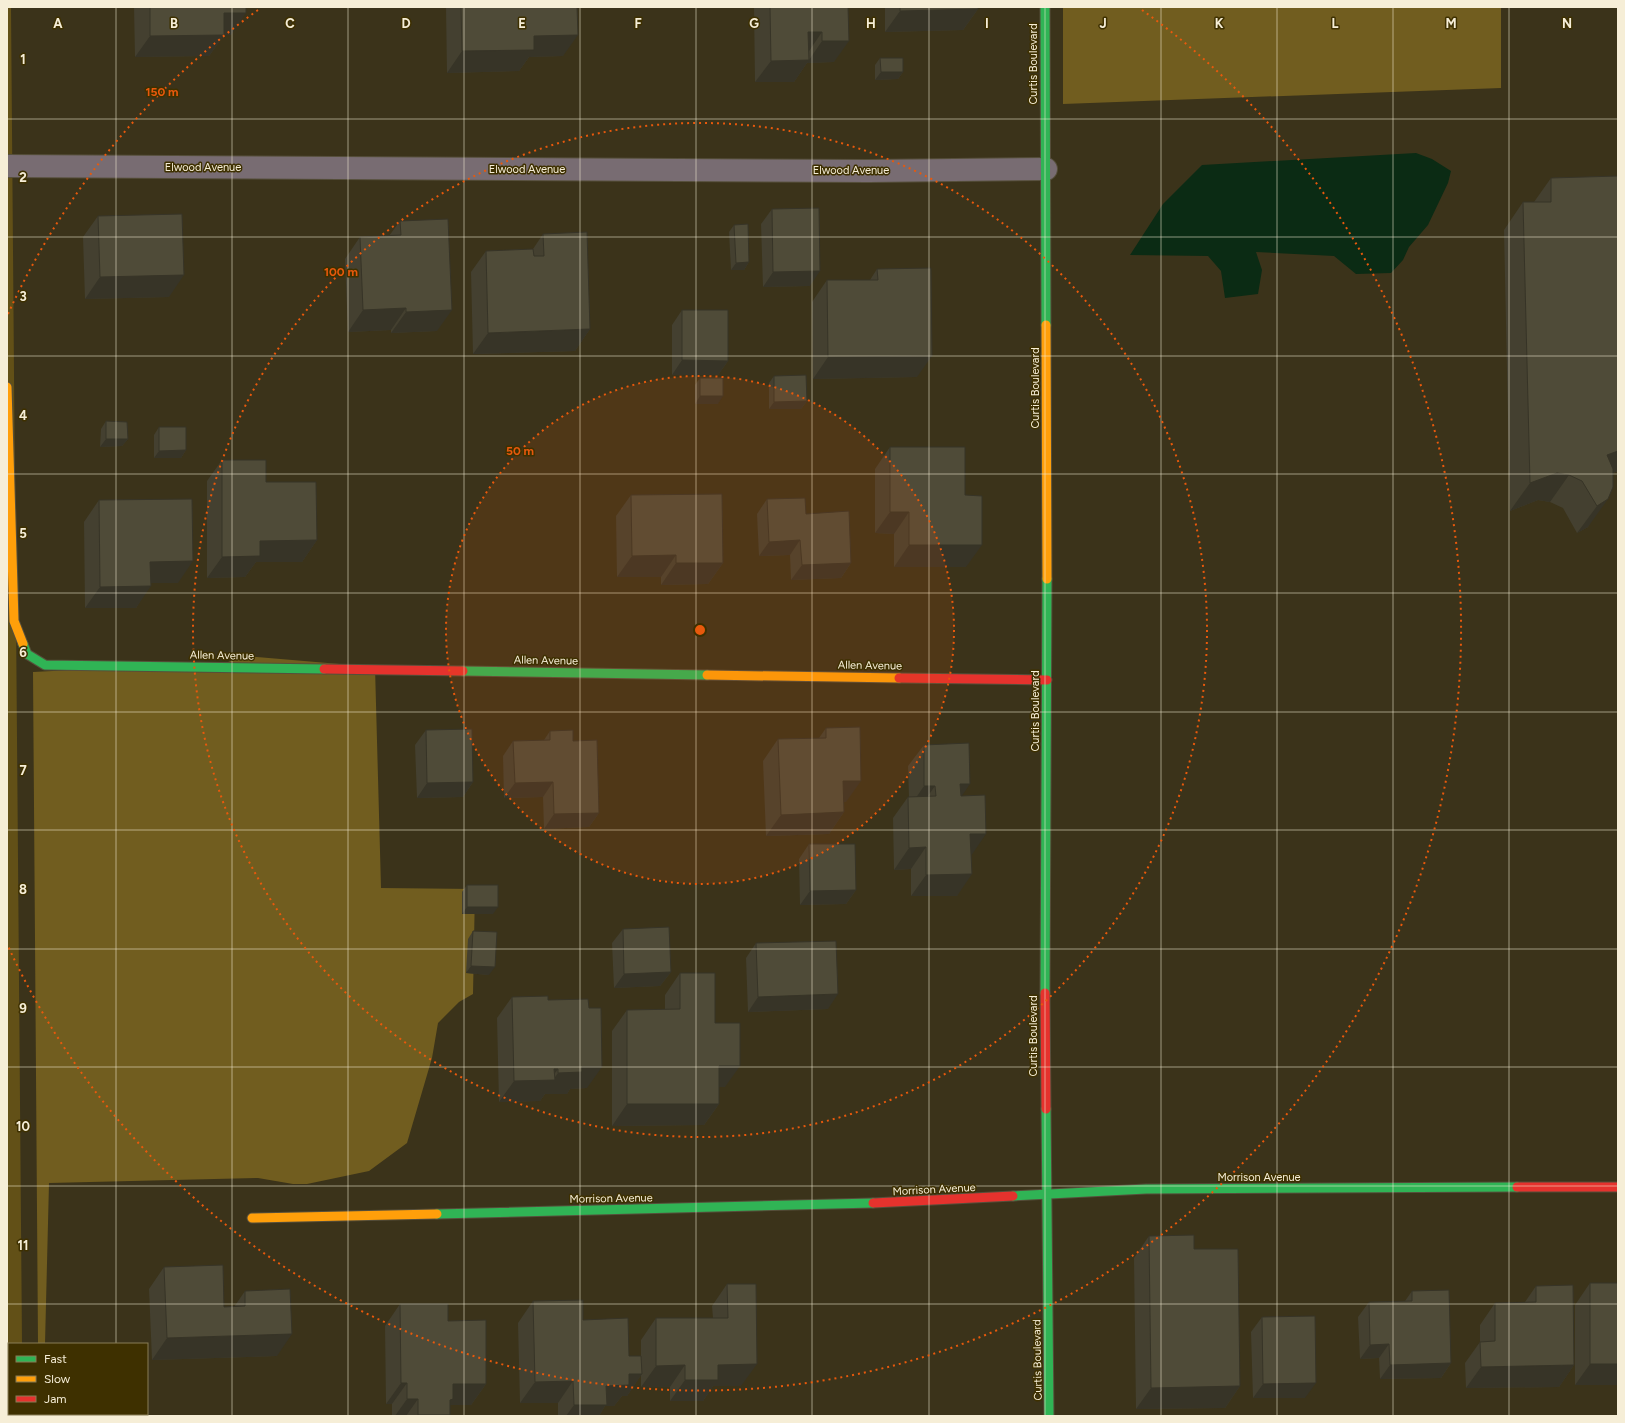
<svg xmlns="http://www.w3.org/2000/svg" width="1625" height="1423" viewBox="0 0 1625 1423" font-family="Figtree,sans-serif">
  <rect width="100%" height="100%" fill="#3b331a"/>
  <path fill="#625017" d="M7 7H11L22 1344H9V1414H23V1416H7Z"/>
  <g fill="#715d1f">
    <path d="M1063 7H1501V88L1063 104Z"/>
    <path d="M245 656 375 667 381 888 475 889 473 994 459 1002 438 1023 432 1058 407 1143 369 1171 307 1184H293L258 1178 49 1183 45 1344H38L33 672 228 662Z"/>
  </g>
  <path fill="#0b2b14" d="M1416 153 1432 159 1451 171 1448 183 1428 225 1409 247 1403 260 1391 273 1356 274 1334 256 1256 252 1262 270 1258 294 1225 298 1221 271 1208 256 1130 255 1163 204 1202 165Z"/>
  <g fill="none" stroke-linecap="round" stroke-linejoin="round">
    <g stroke="#564f3b" stroke-width="24">
      <path id="street" d="M7 166 869 171 1046 169"/>
    </g>
    <g stroke="#564f3b" stroke-width="11">
      <g id="fast">
        <path d="M1045 7 1046 325"/>
        <path d="M23 644 27 654 45 665 324 669"/>
        <path d="M463 671 707 675"/>
        <path d="M1045 993 1047 579"/>
        <path d="M1046 1109 1049 1416"/>
        <path d="M1013 1196 1146 1189 1517 1187"/>
        <path d="M437 1214 873 1203"/>
      </g>
    </g>
    <g stroke="#564f3b" stroke-width="11">
      <g id="slow">
        <path d="M1046 325 1047 579"/>
        <path d="M7 387 14 621 23 644"/>
        <path d="M707 675 899 678"/>
        <path d="M252 1218 437 1214"/>
      </g>
    </g>
    <g stroke="#564f3b" stroke-width="11">
      <g id="jam">
        <path d="M324 669 463 671"/>
        <path d="M899 678 1047 680"/>
        <path d="M1045 993 1046 1109"/>
        <path d="M1517 1187H1618"/>
        <path d="M873 1203 1013 1196"/>
      </g>
    </g>
    <use href="#street" stroke="#786c72" stroke-width="22"/>
    <use href="#fast" stroke="#30b455" stroke-width="9"/>
    <use href="#slow" stroke="#ff9f0a" stroke-width="9"/>
    <use href="#jam" stroke="#e5322d" stroke-width="9"/>
  </g>
  <g fill="#444030">
    <path d="M134 7H246L231 35H224L209 56 135 57Z"/>
    <path d="M446 7H577L563 56 529 57 519 71 447 73Z"/>
    <path d="M754 7H848L834 62 807 63 794 82H755Z"/>
    <path d="M885 7H978V9L963 30 885 32Z"/>
    <path d="M880 58 903 72 898 79 875 80V65Z"/>
    <path d="M1618 176V471L1613 473 1588 527 1577 533 1563 508 1550 502 1538 500 1510 511 1504 230 1523 202H1534L1551 178Z"/>
    <path d="M772 209 810 286 763 287 761 224Z"/>
    <path d="M98 216 169 297 85 299 83 237Z"/>
    <path d="M400 221 437 331 391 333V330L348 332 345 259 360 237 389 236Z"/>
    <path d="M734 225 749 262 744 270H731L729 232Z"/>
    <path d="M543 234 590 329 575 351 473 354 471 272 486 251 533 249Z"/>
    <path d="M877 269 917 377 813 379 812 302 827 280H870Z"/>
    <path d="M682 310 728 361 718 375H672V325Z"/>
    <path d="M774 376 807 401 801 409H769V383Z"/>
    <path d="M700 378 718 404H695V385Z"/>
    <path d="M106 421 128 439 122 446 100 447 101 429Z"/>
    <path d="M159 427 186 450 181 458H154V435Z"/>
    <path d="M890 447 965 495 966 567H894V534L875 533V469Z"/>
    <path d="M222 460 266 482 317 540 302 562H256L245 577 207 578V481Z"/>
    <path d="M631 495 723 563 708 584 661 585V577H617L616 516Z"/>
    <path d="M767 499 806 514 851 563 841 578 791 580 790 555 759 556 757 514Z"/>
    <path d="M99 500 178 583H151L136 608H85L84 522Z"/>
    <path d="M826 728 846 802H844V812L829 834 766 836 763 761 778 739 819 738Z"/>
    <path d="M426 730 473 782 463 797 417 798 415 745Z"/>
    <path d="M550 731 573 741 599 813 589 827 544 829 543 797 504 798 503 756 513 741 544 740Z"/>
    <path d="M924 745 962 796 971 855 957 896H911V869L894 870 893 818 908 797H909L908 766Z"/>
    <path d="M809 844 856 890 846 904 800 905 799 859Z"/>
    <path d="M467 885 493 914H462V892Z"/>
    <path d="M623 929 671 972 660 986 614 988 612 943Z"/>
    <path d="M473 931 489 975 466 973 468 939Z"/>
    <path d="M756 943 828 1009 748 1012 746 958Z"/>
    <path d="M680 973 715 1023 725 1087H719V1104L704 1125 612 1126V1031L627 1010 665 1009V995Z"/>
    <path d="M512 997 548 1000 587 1088 570 1089 567 1094H545L540 1101 499 1102 497 1018Z"/>
    <path d="M1149 1236 1194 1249 1240 1386 1225 1408 1136 1409 1134 1258Z"/>
    <path d="M164 1267 224 1307H234L245 1291 277 1356 152 1360 149 1289Z"/>
    <path d="M1590 1283 1618 1385H1575V1305Z"/>
    <path d="M727 1284 741 1386H713L703 1401H670V1387H641V1375L627 1396H622L614 1406H605L599 1416H558V1403H520L518 1323 533 1301 583 1320 629 1356 641 1357V1340L656 1318H713L712 1306Z"/>
    <path d="M1536 1286 1574 1365 1559 1387 1466 1388 1465 1363 1480 1342V1325L1495 1303 1525 1302Z"/>
    <path d="M1412 1291 1451 1363 1441 1378 1380 1379 1379 1358 1360 1359 1358 1317 1369 1302 1405 1301Z"/>
    <path d="M400 1304 448 1321 486 1384 471 1405H450V1416H392V1404H386L385 1326Z"/>
    <path d="M1262 1317 1305 1398H1253L1251 1332Z"/>
  </g>
  <g fill="#373427">
    <path d="M978 9 963 30 885 32 900 11Z"/>
    <path d="M224 13H246L231 35H209Z"/>
    <path d="M808 32H822L807 54Z"/>
    <path d="M224 35 209 56 135 57 150 36Z"/>
    <path d="M578 35 563 56 529 57 519 71 447 73 462 51 534 36Z"/>
    <path d="M822 41H849L834 62 807 63Z"/>
    <path d="M809 60 794 82H755L771 61Z"/>
    <path d="M881 72H903L898 79 875 80Z"/>
    <path d="M749 262 744 270H731L736 263Z"/>
    <path d="M820 271 810 286 763 287 773 272Z"/>
    <path d="M184 275 169 297 85 299 100 277Z"/>
    <path d="M406 308 391 330 348 332 363 310Z"/>
    <path d="M452 310 437 331 391 333 406 312Z"/>
    <path d="M590 329 575 351 473 354 488 333Z"/>
    <path d="M932 356 917 377 813 379 828 357Z"/>
    <path d="M682 360 728 361 718 375H672Z"/>
    <path d="M700 396H723L718 404H695Z"/>
    <path d="M807 401 801 409H769L774 402Z"/>
    <path d="M106 439H128L122 446 100 447Z"/>
    <path d="M186 450 181 458H154L159 451Z"/>
    <path d="M1618 451V471L1588 483 1607 455Z"/>
    <path d="M1557 473 1569 475 1550 502 1538 500 1510 511 1530 483Z"/>
    <path d="M1608 499 1588 527 1577 533 1597 506Z"/>
    <path d="M890 512H909L894 534 875 533Z"/>
    <path d="M317 540 302 562H256L245 577 207 578 222 557 260 541Z"/>
    <path d="M800 540 790 555 759 556 769 542Z"/>
    <path d="M909 545H982L966 567H894Z"/>
    <path d="M676 555 661 577H617L632 556Z"/>
    <path d="M193 561 178 583H135L150 562Z"/>
    <path d="M676 563H723L708 584 661 585Z"/>
    <path d="M851 563 841 578 791 580 802 565Z"/>
    <path d="M151 586 136 608H85L100 587Z"/>
    <path d="M843 781H861L846 802H828Z"/>
    <path d="M473 782 463 797 417 798 427 783Z"/>
    <path d="M553 782 543 797 504 798 515 783Z"/>
    <path d="M960 784H970L955 806Z"/>
    <path d="M924 786H935L920 807 909 808Z"/>
    <path d="M844 812 829 834 766 836 781 815Z"/>
    <path d="M599 813 589 827 544 829 554 814Z"/>
    <path d="M970 834H986L971 856Z"/>
    <path d="M926 847 911 869 894 870 909 848Z"/>
    <path d="M972 874 957 896H911L926 875Z"/>
    <path d="M856 890 846 904 800 905 810 891Z"/>
    <path d="M467 907H498L493 914H462Z"/>
    <path d="M471 966 495 967 489 975 466 973Z"/>
    <path d="M671 972 660 986 614 988 624 974Z"/>
    <path d="M838 994 828 1009 748 1012 758 997Z"/>
    <path d="M719 1066H740L725 1087H704Z"/>
    <path d="M582 1067H602L587 1088 570 1089 567 1094H545L540 1101 499 1102 514 1081 554 1069H558L550 1080H553L558 1073Z"/>
    <path d="M627 1104H719L704 1125 612 1126Z"/>
    <path d="M292 1334 277 1356 152 1360 167 1338Z"/>
    <path d="M1389 1344 1379 1358 1360 1359 1370 1345Z"/>
    <path d="M1451 1363 1441 1378 1380 1379 1390 1365Z"/>
    <path d="M757 1364 741 1386H713L703 1401H670L685 1380 718 1365Z"/>
    <path d="M1590 1364H1618V1385H1575Z"/>
    <path d="M685 1365 670 1387H641L656 1366Z"/>
    <path d="M1574 1365 1559 1387 1466 1388 1481 1367Z"/>
    <path d="M629 1374H642L627 1396H622L614 1406H605L599 1416H566L574 1405 606 1386Z"/>
    <path d="M573 1381 558 1403H520L535 1382Z"/>
    <path d="M401 1383H407L392 1404H386Z"/>
    <path d="M1316 1383 1305 1398H1253L1263 1384Z"/>
    <path d="M453 1384H486L471 1405H449L450 1415V1416H418Z"/>
    <path d="M1240 1386 1225 1408 1136 1409 1151 1388Z"/>
    <path d="M407 1399H418L406 1416H395Z"/>
  </g>
  <g fill="#4f4b38" stroke="#373427">
    <path d="M150 7H246V13H224V35L150 36Z"/>
    <path d="M461 7H577L578 35 534 36V50L462 51Z"/>
    <path d="M770 7H848L849 41H822V32H808L809 60 771 61Z"/>
    <path d="M900 7H978V9L900 11Z"/>
    <path d="M880 58H903V72H881Z"/>
    <path d="M1618 176V451L1607 455 1613 469V487L1608 499 1597 506 1582 481 1569 475 1557 473 1530 483 1523 202H1551V178Z"/>
    <path d="M819 208 820 271 773 272 772 209Z"/>
    <path d="M182 214 184 275 100 277 98 216Z"/>
    <path d="M448 219 452 310 406 312V308L363 310 360 237 401 235 400 221Z"/>
    <path d="M748 224 749 262 736 263 734 225Z"/>
    <path d="M587 232 590 329 488 333 486 251 533 249 534 256H544L543 234Z"/>
    <path d="M931 268 932 356 828 357 827 280H878L877 269Z"/>
    <path d="M682 310H728V361L682 360Z"/>
    <path d="M806 375 807 401 774 402V376Z"/>
    <rect x="700" y="378" width="23" height="18"/>
    <path d="M106 421 127 422 128 439H106Z"/>
    <path d="M159 427H186V450L159 451Z"/>
    <path d="M890 447H965V495L982 496V545H909V512H890Z"/>
    <path d="M222 460H266V482H316L317 540 260 541V556L222 557Z"/>
    <path d="M722 494 723 563H676V555L632 556 631 495Z"/>
    <path d="M805 498 806 514 849 511 851 563 802 565 800 540 769 542 767 499Z"/>
    <path d="M192 499 193 561 150 562 151 586 100 587 99 500Z"/>
    <path d="M860 727 861 781H843L844 812 781 815 778 739 826 738V728Z"/>
    <path d="M472 729 473 782 427 783 426 730Z"/>
    <path d="M573 730V741L597 740 599 813 554 814 553 782 515 783 513 741 550 740V731Z"/>
    <path d="M969 743 970 784H960L961 796 985 795 986 834H970L972 874 926 875V847L909 848 908 797 936 796 935 786H924V745Z"/>
    <path d="M809 844H855L856 890 810 891Z"/>
    <rect x="467" y="885" width="31" height="22"/>
    <path d="M669 927 671 972 624 974 623 929Z"/>
    <path d="M473 931 497 932 495 967 471 966Z"/>
    <path d="M836 941 838 994 758 997 756 943Z"/>
    <path d="M680 973H715V1023H740V1066H719V1104H627V1010L680 1009Z"/>
    <path d="M548 996V1000L588 999 589 1008H601L602 1067H582V1072L558 1073V1069H554L555 1080 514 1081 512 997Z"/>
    <path d="M1194 1235V1249H1238L1240 1386 1151 1388 1149 1236Z"/>
    <path d="M223 1265 224 1307 245 1306V1291L290 1289 292 1334 167 1338 164 1267Z"/>
    <rect x="1590" y="1283" width="28" height="81"/>
    <path d="M727 1284H756L757 1364 718 1365V1380H685V1365L656 1366V1318H728Z"/>
    <path d="M1573 1285 1574 1365 1481 1367 1480 1342 1495 1341V1303L1536 1302V1286Z"/>
    <path d="M1449 1290 1451 1363 1390 1365 1389 1344 1370 1345 1369 1302 1412 1301V1291Z"/>
    <path d="M583 1300V1320L628 1318 629 1356H641L642 1374H629V1385L606 1386 607 1405H574L573 1381 535 1382 533 1301Z"/>
    <path d="M400 1304H448V1321L486 1320V1384H453V1399L450 1400V1415H418V1399H407V1383H401Z"/>
    <path d="M1315 1316 1316 1383 1263 1384 1262 1317Z"/>
  </g>
  <path fill="none" stroke="#f6eed7" stroke-width="1" stroke-opacity="0.55" d="M116 7V1344M232 7V1416M348 7V1416M464 7V1416M580 7V1416M696 7V1416M812 7V1416M929 7V1416M1045 7V1416M1161 7V1416M1277 7V1416M1393 7V1416M1509 7V1416M7 119H1618M7 237H1618M7 356H1618M7 474H1618M7 593H1618M7 712H1618M7 830H1618M7 949H1618M7 1067H1618M7 1186H1618M7 1304H1618M116 1414V1416"/>
  <circle cx="700" cy="630" r="254" fill="#e8590c" fill-opacity=".12"/>
  <g fill="none" stroke="#e8590c" stroke-width="2" stroke-dasharray="2 4">
    <circle cx="700" cy="630" r="254"/>
    <circle cx="700" cy="630" r="507"/>
    <path d="M8 314A761 761 0 0 1 258 10M1142 10A761 761 0 1 1 8 946"/>
  </g>
  <g text-anchor="middle" stroke-width="3" stroke-linejoin="round" paint-order="stroke">
    <g font-size="11" fill="#f6eed7" stroke="#3e3000">
      <text transform="translate(1033 64) rotate(-90)" y="4">Curtis Boulevard</text>
      <text x="203" y="171">Elwood Avenue</text>
      <text x="527" y="173">Elwood Avenue</text>
      <text x="851" y="174">Elwood Avenue</text>
      <text transform="translate(1035 388) rotate(-90)" y="4">Curtis Boulevard</text>
      <text transform="translate(222 655) rotate(1)" y="4">Allen Avenue</text>
      <text transform="translate(546 660) rotate(1)" y="4">Allen Avenue</text>
      <text transform="translate(870 665) rotate(1)" y="4">Allen Avenue</text>
      <text transform="translate(1035 711) rotate(-90)" y="4">Curtis Boulevard</text>
      <text transform="translate(1033 1036) rotate(-90)" y="4">Curtis Boulevard</text>
      <text x="1259" y="1181">Morrison Avenue</text>
      <text transform="translate(934 1189) rotate(-3)" y="4">Morrison Avenue</text>
      <text transform="translate(611 1198) rotate(-1)" y="4">Morrison Avenue</text>
      <text transform="translate(1037 1360) rotate(-91)" y="4">Curtis Boulevard</text>
    </g>
  </g>
  <g font-size="13" text-anchor="middle" font-weight="bold" fill="#f6eed7" stroke="#3e3000" stroke-width="3" stroke-linejoin="round" paint-order="stroke">
    <text x="58" y="28">A</text>
    <text x="174" y="28">B</text>
    <text x="290" y="28">C</text>
    <text x="406" y="28">D</text>
    <text x="522" y="28">E</text>
    <text x="638" y="28">F</text>
    <text x="754" y="28">G</text>
    <text x="871" y="28">H</text>
    <text x="987" y="28">I</text>
    <text x="1103" y="28">J</text>
    <text x="1219" y="28">K</text>
    <text x="1335" y="28">L</text>
    <text x="1451" y="28">M</text>
    <text x="1567" y="28">N</text>
    <text x="23" y="64">1</text>
    <text x="23" y="182">2</text>
    <text x="23" y="301">3</text>
    <text x="23" y="420">4</text>
    <text x="23" y="538">5</text>
    <text x="23" y="657">6</text>
    <text x="23" y="775">7</text>
    <text x="23" y="894">8</text>
    <text x="23" y="1013">9</text>
    <text x="23" y="1131">10</text>
    <text x="23" y="1250">11</text>
  </g>
  <circle cx="700" cy="630" r="6" fill="#e8590c" stroke="#3e3000" stroke-width="2"/>
  <g font-size="12" text-anchor="middle" font-weight="bold" fill="#e8590c" stroke="#3e3000" stroke-width="3" stroke-linejoin="round" paint-order="stroke">
    <text x="162" y="96">150 m</text>
    <text x="341" y="276">100 m</text>
    <text x="520" y="455">50 m</text>
  </g>
  <rect width="1625" height="1423" fill="none" stroke="#f6eed7" stroke-width="16"/>
  <rect x="8" y="1343" width="140" height="72" fill="#3e3000" stroke="#887c56"/>
  <rect x="16" y="1356" width="20" height="6" fill="#30b455" stroke="#887c56"/>
  <text x="44" y="1363" font-size="12" fill="#f6eed7">Fast</text>
  <rect x="16" y="1376" width="20" height="6" fill="#ff9f0a" stroke="#887c56"/>
  <text x="44" y="1383" font-size="12" fill="#f6eed7">Slow</text>
  <rect x="16" y="1396" width="20" height="6" fill="#e5322d" stroke="#887c56"/>
  <text x="44" y="1403" font-size="12" fill="#f6eed7">Jam</text>
</svg>
